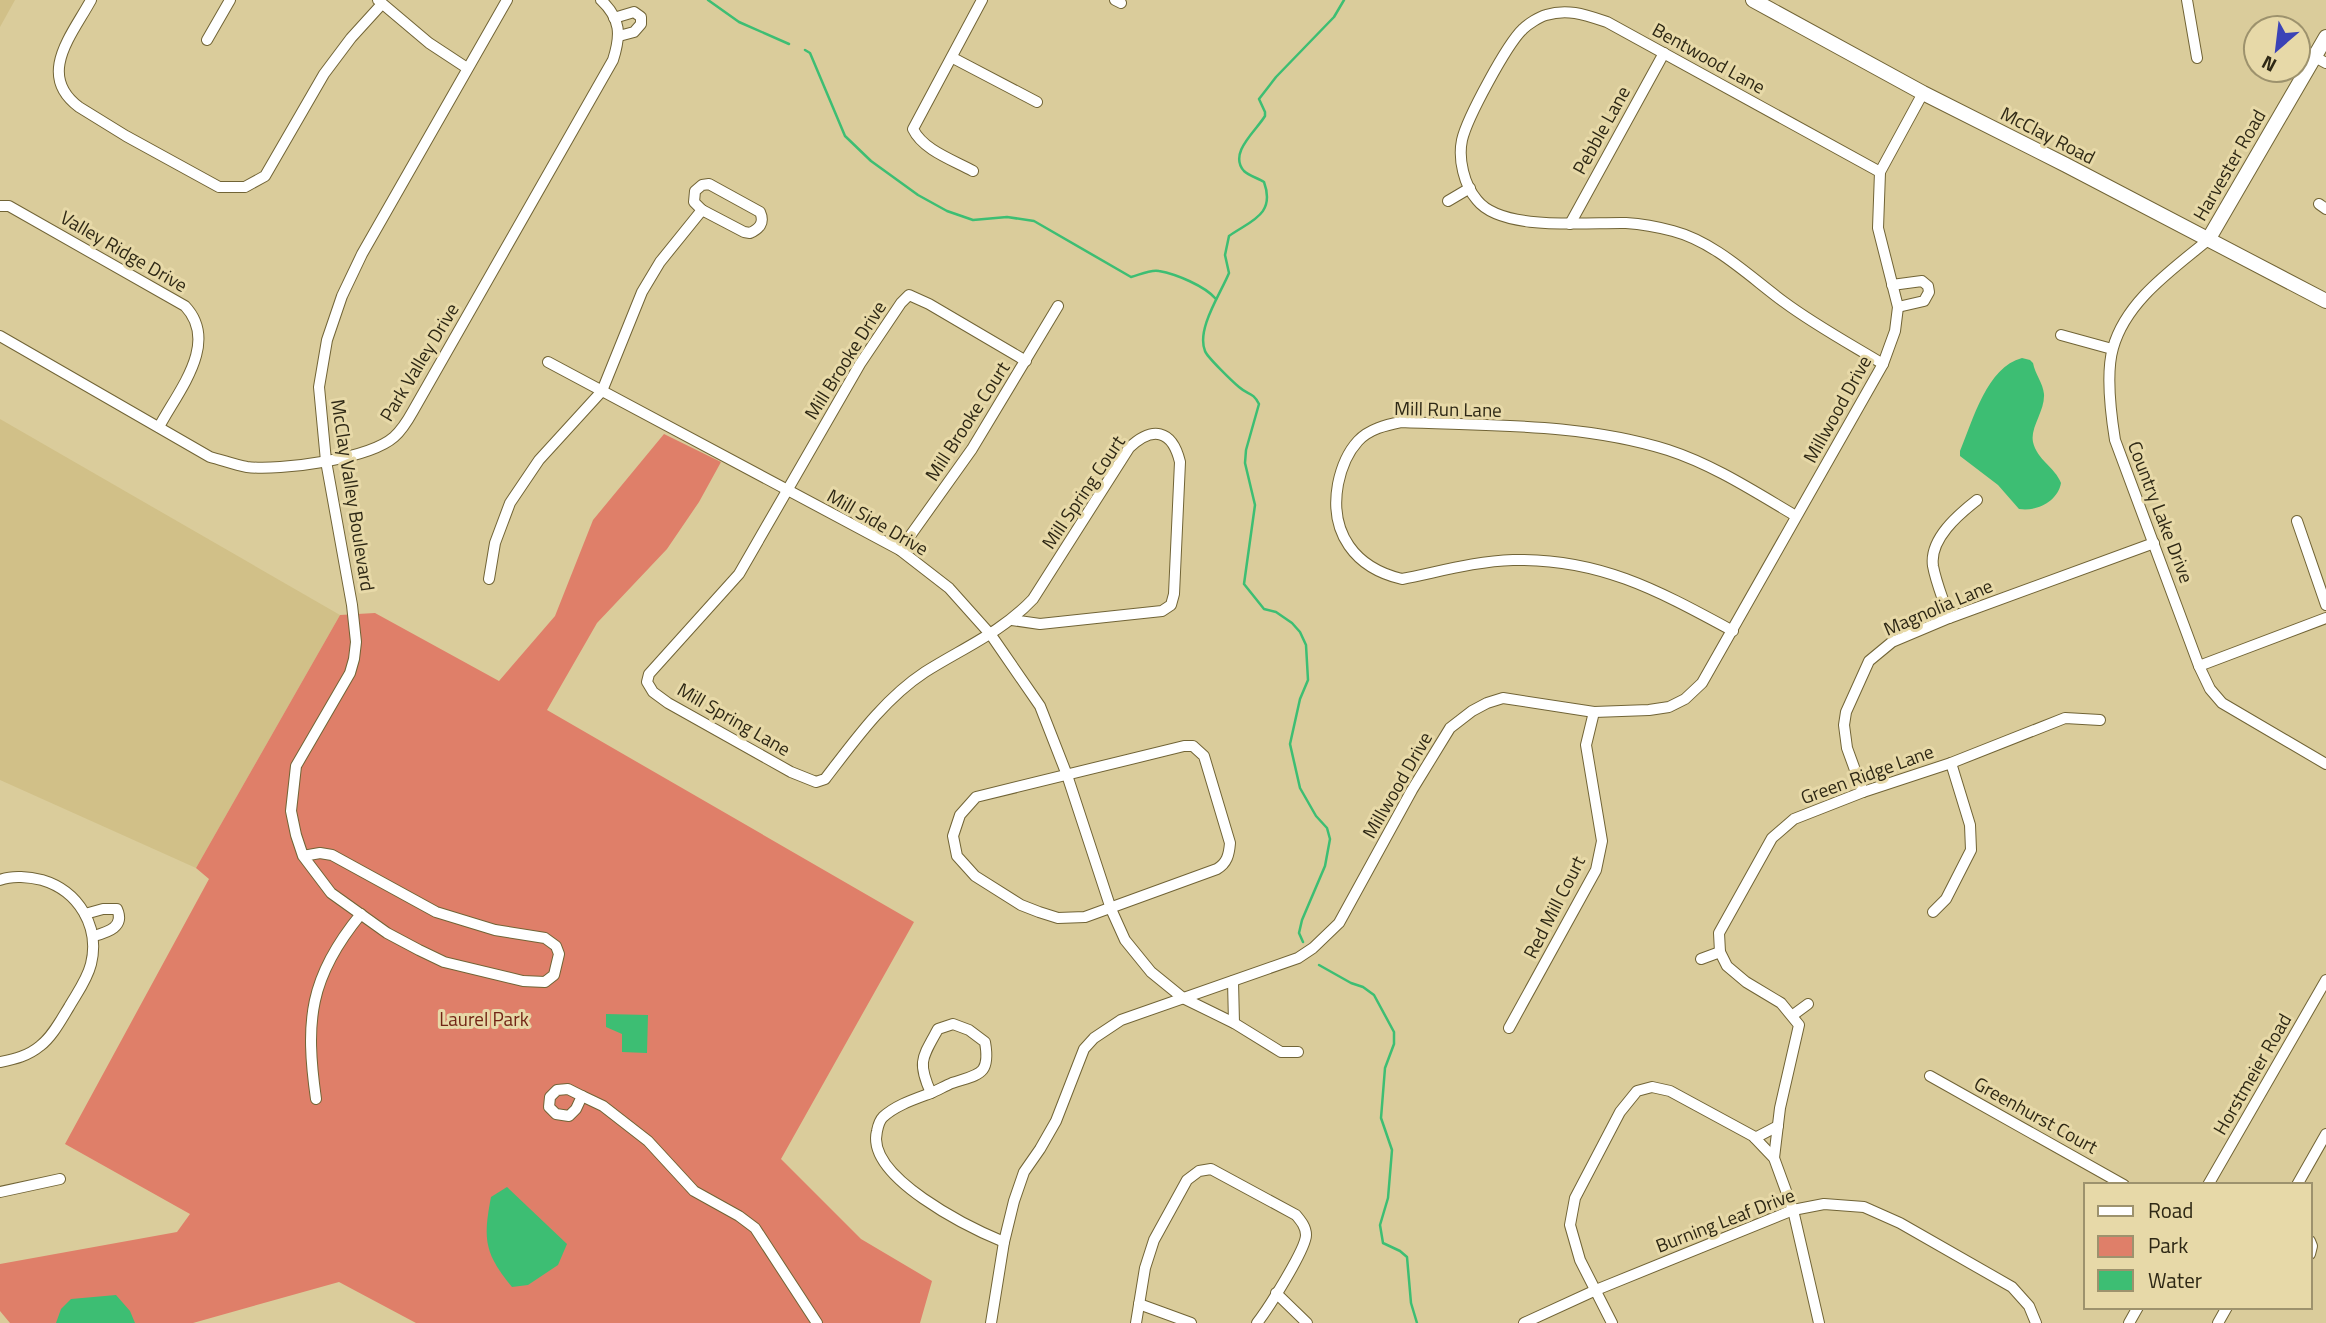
<svg xmlns="http://www.w3.org/2000/svg" width="2326" height="1323" viewBox="0 0 2326 1323" font-family="'Titillium Web',sans-serif">
  <rect width="100%" height="100%" fill="#dacc9b"/>
  <g fill="#d1c088">
    <path d="M0 0H15L0 27Z"/>
    <path d="M0 419 340 615 196 868 0 780Z"/>
  </g>
  <path fill="#df7f69" d="M664 434 721 462 699 502 667 549 597 623 547 710 914 922 781 1159 861 1239 932 1281 920 1323H416L339 1282 193 1323H10L0 1311V1264L177 1232 190 1214 65 1144 209 879 196 868 340 615 375 613 499 681 555 616 593 520Z"/>
  <g fill="#3dbe73">
    <path d="M2022 358 2030 360 2033 363C2035 374 2043 383 2044 394 2045 411 2030 427 2033 442 2037 460 2055 467 2061 483 2058 501 2037 512 2019 509L1998 485 1960 456V451C1973 420 1987 367 2022 358Z"/>
    <path d="M606 1014 648 1015 647 1053 622 1052V1034L606 1027Z"/>
    <path d="M507 1187 567 1244 558 1265 528 1285 512 1287C484 1253 483 1239 491 1197Z"/>
    <path d="M116 1295 130 1311 135 1323H56L61 1309 71 1299Z"/>
  </g>
  <g fill="none" stroke-linecap="round" stroke-linejoin="round">
    <g stroke="#3dbe73" stroke-width="2.5">
      <path d="M708 0 739 22 789 44"/>
      <path d="M805 50 810 53 845 136 871 161 918 195 947 211 973 220 1007 217 1034 221 1131 277C1139 275 1151 269 1159 271 1176 274 1205 286 1216 299"/>
      <path d="M1303 942 1299 933 1302 920 1325 866 1330 839 1327 828 1316 816 1300 788 1290 744 1300 699 1308 680 1306 645 1300 632 1292 623 1276 612 1264 609 1244 584 1255 505 1245 463 1246 450 1259 404C1253 392 1248 395 1239 387 1233 382 1207 357 1205 351 1196 329 1221 293 1229 273L1225 255 1229 236C1250 221 1276 215 1264 182 1258 178 1249 176 1244 171 1228 153 1256 131 1265 116V112L1259 99 1276 77 1334 17 1344 0"/>
      <path d="M1319 965 1351 983 1363 987 1374 995 1394 1032V1044L1385 1068 1381 1118 1392 1150 1388 1198 1380 1225 1383 1243 1400 1251 1407 1257 1411 1303 1417 1323"/>
    </g>
    <g stroke="#716436" stroke-width="12">
      <g id="minor">
        <path d="M91 0C72 35 36 75 79 107L126 136 219 187H245L265 176 324 74 351 38 381 5"/>
        <path d="M378 0 429 43 467 68"/>
        <path d="M1115 0 1121 3"/>
        <path d="M2187 0 2197 58"/>
        <path d="M614 18 634 12 641 17V24L634 32 619 36"/>
        <path d="M207 40 230 0"/>
        <path d="M2315 57 2326 63"/>
        <path d="M953 58 1037 102"/>
        <path d="M973 171C953 160 923 150 913 129L982 0"/>
        <path d="M1880 172 1607 22C1586 15 1568 8 1546 15 1539 17 1528 24 1523 29 1507 44 1467 118 1462 140 1458 159 1464 185 1477 200 1502 232 1589 222 1626 223 1641 224 1658 227 1673 231 1715 242 1750 277 1784 302 1815 325 1850 344 1883 364"/>
        <path d="M709 184 760 212C765 223 759 229 750 233L744 232 702 210 694 202 695 191 702 185Z"/>
        <path d="M1448 201 1470 188"/>
        <path d="M2319 204 2326 209"/>
        <path d="M0 206H9L185 306C220 343 178 391 159 427"/>
        <path d="M1570 224 1664 53"/>
        <path d="M2208 240C2172 270 2126 301 2113 348 2106 372 2111 415 2115 440L2199 666 2210 689 2222 703 2326 764"/>
        <path d="M1892 285 1922 281 1928 286 1929 292 1924 301 1898 307"/>
        <path d="M2061 335 2112 349"/>
        <path d="M0 336 210 457C222 460 235 465 247 467 280 471 369 459 394 437 402 430 408 420 413 411L613 60C621 35 621 19 601 0"/>
        <path d="M548 362 900 550 949 588 991 635 1040 706 1067 775 1111 909 1125 940 1151 972 1183 998 1234 1023 1281 1052H1298"/>
        <path d="M2297 521 2326 605"/>
        <path d="M900 550 972 449 1058 306"/>
        <path d="M489 579 495 543 510 503 539 460 602 391 642 292 660 262 702 210"/>
        <path d="M1949 618C1944 601 1936 583 1933 566 1929 539 1959 514 1977 500"/>
        <path d="M1012 620 1040 624 1162 611 1171 605 1174 594 1180 462C1172 429 1152 426 1129 448L1033 599C1002 632 963 648 925 672 884 699 855 740 825 779L816 782 791 772 668 703 653 692 647 682 649 674 739 574 860 364 901 303 909 295 929 304 1026 361"/>
        <path d="M1733 631C1659 591 1600 558 1513 560 1476 561 1438 572 1402 579 1355 568 1329 533 1338 484 1341 469 1347 453 1358 441 1369 429 1386 425 1401 422 1490 426 1582 423 1668 450 1714 465 1755 492 1796 516"/>
        <path d="M2199 666 2326 618"/>
        <path d="M1184 746H1193L1204 756 1230 843C1229 855 1227 863 1217 869L1085 917 1058 918 1039 912 1021 905 975 876 957 856 953 836 960 815 976 797Z"/>
        <path d="M1863 792 1847 748 1844 725 1846 712 1869 661 1892 642 1949 618 2154 543"/>
        <path d="M303 856 320 853 332 855 436 912 495 930 545 938 556 946 559 954 554 975 545 982 523 981 444 962 419 950 387 933 331 893 303 856 296 835 291 811 296 766 350 673 354 659 356 642 352 605 326 461 319 387 327 340 342 296 362 254 507 0"/>
        <path d="M0 880C12 875 30 877 42 880 79 891 100 927 91 964 87 980 77 993 69 1007 61 1020 52 1037 40 1046 28 1056 15 1059 0 1062"/>
        <path d="M1933 912 1946 899 1971 850 1970 825 1951 763"/>
        <path d="M85 914 103 909H117C125 927 108 932 94 936"/>
        <path d="M1701 959 1720 952"/>
        <path d="M1233 981 1234 1023"/>
        <path d="M1793 1015 1808 1004"/>
        <path d="M953 1024 969 1030 985 1042C991 1076 978 1074 952 1083 945 1086 938 1090 931 1093 917 1062 922 1058 938 1029Z"/>
        <path d="M1509 1028 1596 870 1602 841 1586 745 1594 712"/>
        <path d="M1930 1076 2124 1185"/>
        <path d="M568 1089 582 1096 576 1109 569 1116 556 1114 549 1107 550 1097 557 1090Z"/>
        <path d="M931 1093C915 1099 896 1105 883 1117 879 1121 878 1126 877 1131 865 1177 970 1228 1004 1242"/>
        <path d="M582 1096 603 1106 648 1141 694 1191 739 1216 755 1228 817 1323"/>
        <path d="M316 1099C305 1021 309 977 361 914"/>
        <path d="M1755 1138 1778 1126"/>
        <path d="M1774 1158 1780 1108 1799 1025 1781 1003 1746 982 1727 966 1720 952 1719 933 1772 838 1794 819 1863 792 1951 763 2065 718 2100 720"/>
        <path d="M2208 1185 2326 980"/>
        <path d="M2297 1185 2326 1134"/>
        <path d="M0 1192 60 1179"/>
        <path d="M2310 1241 2312 1246 2310 1254"/>
        <path d="M1276 1293 1307 1323"/>
        <path d="M1139 1304 1191 1323"/>
        <path d="M991 1323 1004 1242 1014 1201 1024 1172 1040 1149 1056 1121 1084 1049 1094 1038 1121 1020 1298 958 1313 948 1339 923 1412 790 1450 728 1472 711 1487 703 1503 698 1594 712 1649 710 1669 707 1685 699 1702 683 1883 364 1895 331 1898 307 1878 228 1880 172 1923 93"/>
        <path d="M1136 1323 1145 1268 1154 1240 1187 1180 1199 1171 1211 1169 1296 1215C1301 1221 1306 1227 1306 1235 1306 1249 1268 1309 1257 1323"/>
        <path d="M1524 1323 1596 1290 1793 1210 1824 1204 1864 1207 1900 1223 2012 1287 2029 1306 2036 1323"/>
        <path d="M1612 1323 1580 1260 1570 1225 1575 1198 1620 1112 1637 1091 1652 1087 1670 1091 1753 1136 1774 1158 1793 1210 1819 1323"/>
        <path d="M2129 1323 2138 1307"/>
        <path d="M2218 1323 2227 1307"/>
      </g>
    </g>
    <g stroke="#716436" stroke-width="16">
      <g id="secondary">
        <path d="M1753 0 1923 93 2066 165 2326 301"/>
        <path d="M2208 240 2326 37"/>
      </g>
    </g>
    <use href="#minor" stroke="#fff" stroke-width="10"/>
    <use href="#secondary" stroke="#fff" stroke-width="14"/>
  </g>
  <g text-anchor="middle" stroke-width="6" stroke-linejoin="round" paint-order="stroke">
    <g font-size="19" fill="#2e2815" stroke="#e7d9a8">
      <text transform="translate(1709 58) rotate(29)" y="7">Bentwood Lane</text>
      <text transform="translate(1601 130) rotate(-61)" y="7">Pebble Lane</text>
      <text transform="translate(2048 135) rotate(27)" y="7">McClay Road</text>
      <text transform="translate(2229 165) rotate(-60)" y="7">Harvester Road</text>
      <text transform="translate(124 251) rotate(30)" y="7">Valley Ridge Drive</text>
      <text transform="translate(845 360) rotate(-58)" y="7">Mill Brooke Drive</text>
      <text transform="translate(419 362) rotate(-59)" y="7">Park Valley Drive</text>
      <text transform="translate(1448 409) rotate(1)" y="7">Mill Run Lane</text>
      <text transform="translate(1837 409) rotate(-61)" y="7">Millwood Drive</text>
      <text transform="translate(967 421) rotate(-57)" y="7">Mill Brooke Court</text>
      <text transform="translate(1083 492) rotate(-56)" y="7">Mill Spring Court</text>
      <text transform="translate(353 495) rotate(81)" y="7">McClay Valley Boulevard</text>
      <text transform="translate(2161 512) rotate(69)" y="7">Country Lake Drive</text>
      <text transform="translate(878 522) rotate(30)" y="7">Mill Side Drive</text>
      <text transform="translate(1938 607) rotate(-23)" y="7">Magnolia Lane</text>
      <text transform="translate(734 719) rotate(30)" y="7">Mill Spring Lane</text>
      <text transform="translate(1867 774) rotate(-20)" y="7">Green Ridge Lane</text>
      <text transform="translate(1397 785) rotate(-60)" y="7">Millwood Drive</text>
      <text transform="translate(1554 907) rotate(-63)" y="7">Red Mill Court</text>
      <text transform="translate(2252 1074) rotate(-60)" y="7">Horstmeier Road</text>
      <text transform="translate(2036 1115) rotate(29)" y="7">Greenhurst Court</text>
      <text transform="translate(1725 1220) rotate(-21)" y="7">Burning Leaf Drive</text>
    </g>
    <g font-size="19" fill="#722515" stroke="#e7d9a8">
      <text x="484" y="1026">Laurel Park</text>
    </g>
  </g>
  <rect x="2084" y="1183" width="228" height="126" fill="#e7d9a8" stroke="#9d926d" stroke-width="2"/>
  <rect x="2098" y="1206" width="35" height="10" fill="#ffffff" stroke="#9d926d" stroke-width="2"/>
  <text x="2148" y="1218" font-size="21" fill="#2e2815">Road</text>
  <rect x="2098" y="1236" width="35" height="21" fill="#df7f69" stroke="#9d926d" stroke-width="2"/>
  <text x="2148" y="1253" font-size="21" fill="#2e2815">Park</text>
  <rect x="2098" y="1270" width="35" height="21" fill="#3dbe73" stroke="#9d926d" stroke-width="2"/>
  <text x="2148" y="1288" font-size="21" fill="#2e2815">Water</text>
  <g transform="translate(2277 49) rotate(208)"><circle r="33" fill="#e7d9a8" stroke="#9d926d" stroke-width="2"/>
  <path d="M0-5L12 26L0 18L-12 26Z" fill="#3b43b7"/>
  <text y="-10" font-size="19" font-weight="bold" text-anchor="middle" fill="#2e2815">N</text>
  </g>
</svg>
